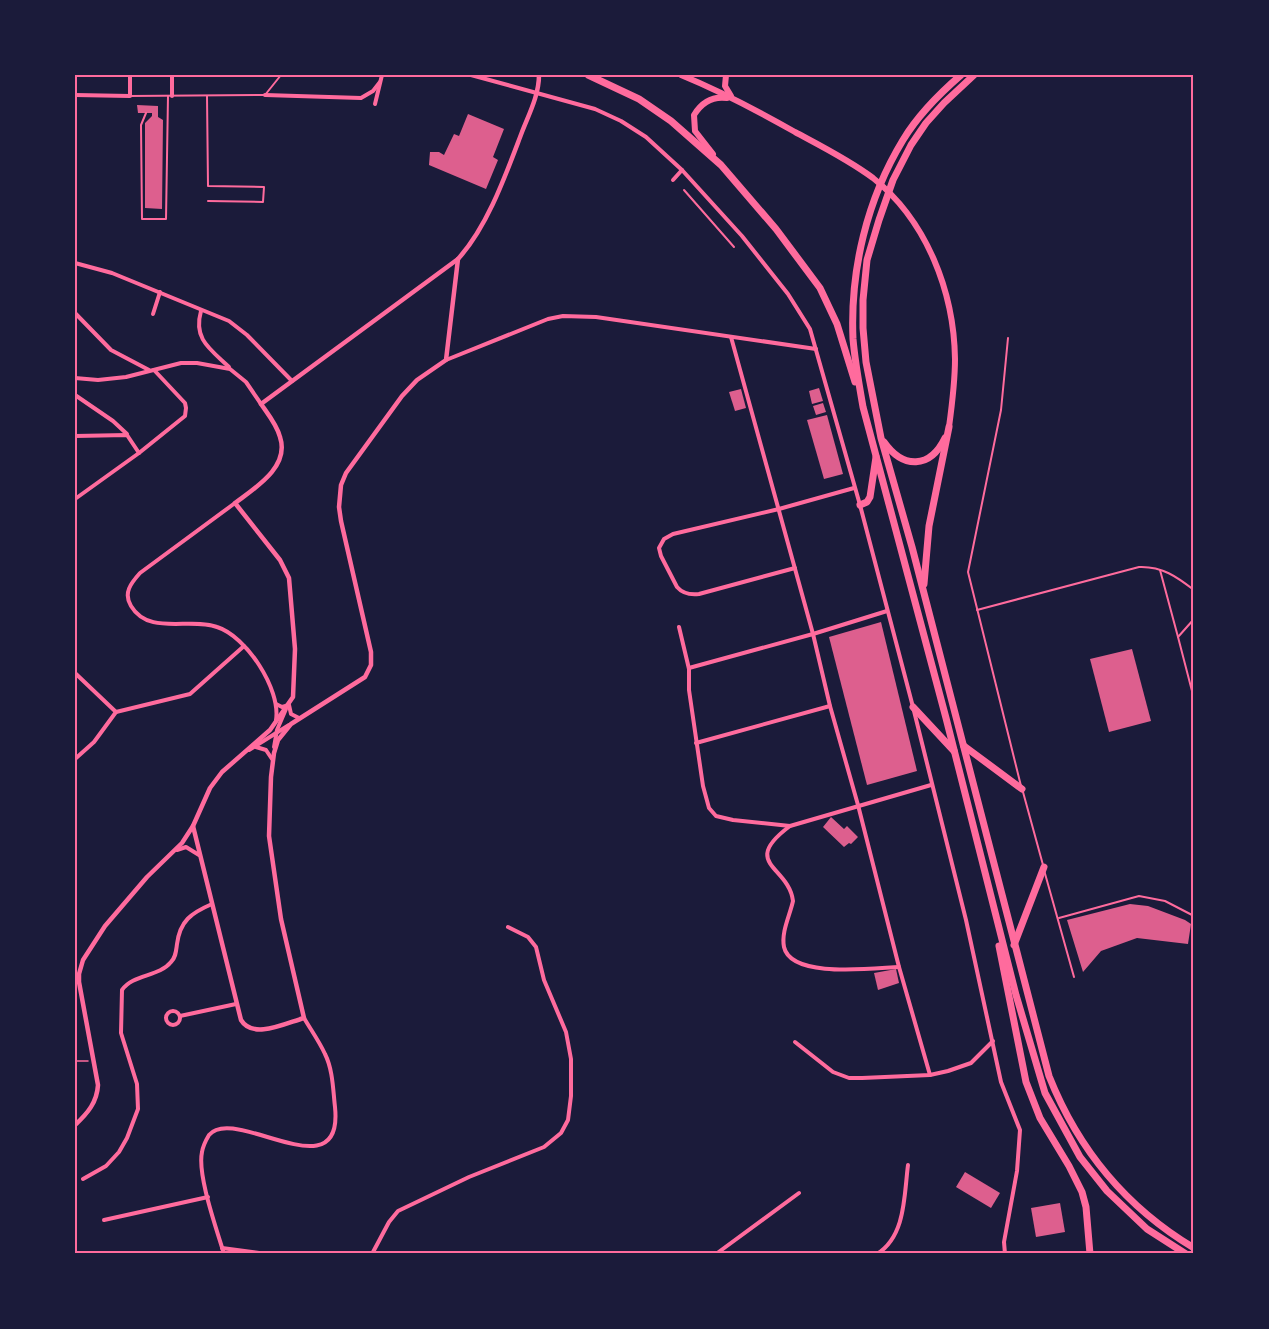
<svg xmlns="http://www.w3.org/2000/svg" width="1269" height="1329" viewBox="0 0 1269 1329" font-family="Commissioner,sans-serif">
  <rect width="100%" height="100%" fill="#1b1b3a"/>
  <g fill="#dd5f8e">
    <path d="M137 105 158 106V117L163 120 162 209 145 208V123L152 116V113H138Z"/>
    <path d="M468 114 504 129 493 157 498 160 486 189 429 165 430 152H439L444 155 454 134 459 136Z"/>
    <path d="M819 388 823 401 812 404 809 391Z"/>
    <path d="M741 389 746 408 735 411 729 392Z"/>
    <path d="M823 403 826 412 816 415 813 406Z"/>
    <path d="M827 415 843 474 824 479 807 420Z"/>
    <path d="M881 622 917 771 867 785 829 637Z"/>
    <path d="M1132 649 1151 721 1109 732 1090 659Z"/>
    <path d="M831 817 844 829 847 826 858 837 851 844 849 843 844 847 823 827Z"/>
    <path d="M1130 904 1148 906 1185 920 1191 924 1188 944 1137 938 1101 951 1083 972 1067 920Z"/>
    <path d="M896 969 899 983 878 990 874 973Z"/>
    <path d="M965 1172 1000 1193 991 1208 956 1187Z"/>
    <path d="M1060 1203 1065 1232 1036 1237 1031 1208Z"/>
  </g>
  <g fill="none" stroke-linecap="round" stroke-linejoin="round">
    <path stroke="#ff6b9d" stroke-width="1.5" d="M75 1061H88"/>
    <g stroke="#ff6b9d" stroke-width="2">
      <path d="M130 96 265 95 281 75"/>
      <path d="M207 96 208 186 264 187 263 202 208 201"/>
      <path d="M146 113 141 125 142 219H166L168 96"/>
      <path d="M684 190 734 247"/>
      <path d="M1008 338 1001 410 968 572 1021 786"/>
      <path d="M1160 570 1178 637"/>
      <path d="M977 610 1139 567C1162 566 1177 577 1194 590"/>
      <path d="M1192 691 1178 637 1194 619"/>
      <path d="M1023 792 1043 865"/>
      <path d="M1044 870 1074 977"/>
      <path d="M1059 918 1139 896 1165 901 1194 916"/>
    </g>
    <g stroke="#ff6b9d" stroke-width="4">
      <path d="M172 75V96"/>
      <path d="M471 75 595 109 621 121 646 137 682 170 742 236 788 294 810 329 860 505 913 707 966 920 1001 1082 1020 1130 1017 1171 1004 1242 1005 1254"/>
      <path d="M75 95 130 96V75"/>
      <path d="M265 95 361 98 373 91 380 82"/>
      <path d="M375 104 382 75"/>
      <path d="M673 180 682 170"/>
      <path d="M75 263 112 273 229 321 247 335 292 381"/>
      <path d="M201 311C193 339 210 349 229 367"/>
      <path d="M75 313 111 350 149 370"/>
      <path d="M153 314 160 292"/>
      <path d="M731 337 813 634 830 706 858 805 899 967 930 1075"/>
      <path d="M446 360 548 319 563 316 596 317 816 349"/>
      <path d="M75 378 98 380 126 377 181 363H197L230 369 246 382 261 404"/>
      <path d="M75 395 113 421 127 434"/>
      <path d="M75 436 127 435 139 453"/>
      <path d="M75 499 139 453 185 416 186 408 185 403 154 370"/>
      <path d="M235 503 140 573C131 583 123 593 131 606 149 636 189 617 217 627 246 636 281 689 276 720"/>
      <path d="M795 568 699 594C690 595 683 594 677 587L661 556 659 548 664 539 673 534 779 509 854 488"/>
      <path d="M679 627 689 669V690L703 786 709 808 716 816 733 820 790 826 931 785"/>
      <path d="M689 668 813 634 887 611"/>
      <path d="M75 673 116 712"/>
      <path d="M276 704 282 707 289 705 291 714 299 718"/>
      <path d="M696 743 830 706"/>
      <path d="M256 747 266 750 272 759"/>
      <path d="M274 747 277 730 286 709"/>
      <path d="M249 750 289 725"/>
      <path d="M75 759 94 742 116 712 190 694 244 646"/>
      <path d="M790 826C739 864 789 866 793 901 790 915 781 932 784 947 791 979 874 968 899 967"/>
      <path d="M177 850 186 847 199 855"/>
      <circle cx="173" cy="1018" r="7"/>
      <path d="M180 1016 236 1004"/>
      <path d="M795 1042 833 1072 849 1078H862L930 1075 948 1071 971 1063 993 1041"/>
      <path d="M83 1179 106 1166 119 1152 127 1138 138 1109 137 1084 121 1033 122 990C133 974 159 977 171 962 176 957 176 951 177 944 180 921 191 913 212 904"/>
      <path d="M104 1220 208 1197"/>
      <path d="M222 1248 266 1254"/>
      <path d="M224 1254C217 1230 197 1175 202 1152 203 1146 206 1140 209 1135 234 1104 344 1194 335 1107 333 1090 333 1070 325 1054 319 1041 311 1030 304 1018"/>
      <path d="M372 1254 389 1222 398 1211 469 1177 544 1147 561 1133 568 1120 571 1096V1059L566 1032 544 980 536 947 528 937 508 927"/>
      <path d="M716 1254 799 1193"/>
      <path d="M877 1254C906 1236 904 1195 908 1165"/>
    </g>
    <g stroke="#ff6b9d" stroke-width="4.5">
      <path d="M193 826 241 1020C253 1040 286 1023 304 1018L281 919 269 836 271 777 274 753 278 740 291 724 365 677 371 665V652L341 521 339 507 341 485 346 473 402 396 417 380 446 360 458 259"/>
      <path d="M75 1125C88 1113 97 1102 98 1085L79 982V974L83 960 105 926 147 877 182 843 193 826 210 788 222 772 270 730 293 697 295 649 289 578 280 560 235 503C255 488 290 467 280 437 277 425 268 414 261 404L458 259C488 226 506 174 522 132 529 114 539 95 539 75"/>
    </g>
    <g stroke="#ff6b9d" stroke-width="6">
      <path d="M681 75C720 91 758 111 795 132 821 146 849 160 873 178 927 221 954 292 955 359 955 382 952 405 949 427"/>
      <path d="M726 75 725 86 731 96"/>
      <path d="M713 154 695 131 694 115C702 102 713 96 727 98"/>
    </g>
    <g stroke="#ff6b9d" stroke-width="7">
      <path d="M588 75 639 99 671 121 721 165 776 229 820 288 837 324 855 382"/>
      <path d="M961 75C939 94 918 115 903 140 867 199 850 270 853 339 855 362 859 384 863 407L946 718 1016 995 1045 1093 1080 1157 1107 1191 1147 1229 1186 1254"/>
      <path d="M974 75 944 103 926 123 911 145 893 180 879 220 867 260 863 300V328L866 362 881 438 912 547 1049 1076C1078 1149 1127 1208 1194 1248"/>
      <path d="M884 442C903 469 930 469 945 438"/>
      <path d="M860 505 867 502 870 497 876 457"/>
      <path d="M924 584 929 526 949 427"/>
      <path d="M913 707 954 751"/>
      <path d="M964 746 1022 789"/>
      <path d="M1014 945 1044 867"/>
      <path d="M999 946 1026 1082 1040 1118 1069 1166 1082 1192 1086 1207 1090 1254"/>
    </g>
  </g>
  <rect width="1269" height="1329" fill="none" stroke="#1b1b3a" stroke-width="153"/>
  <rect x="76" y="76" width="1116" height="1176" fill="none" stroke="#ff6b9d" stroke-width="2"/>
</svg>
